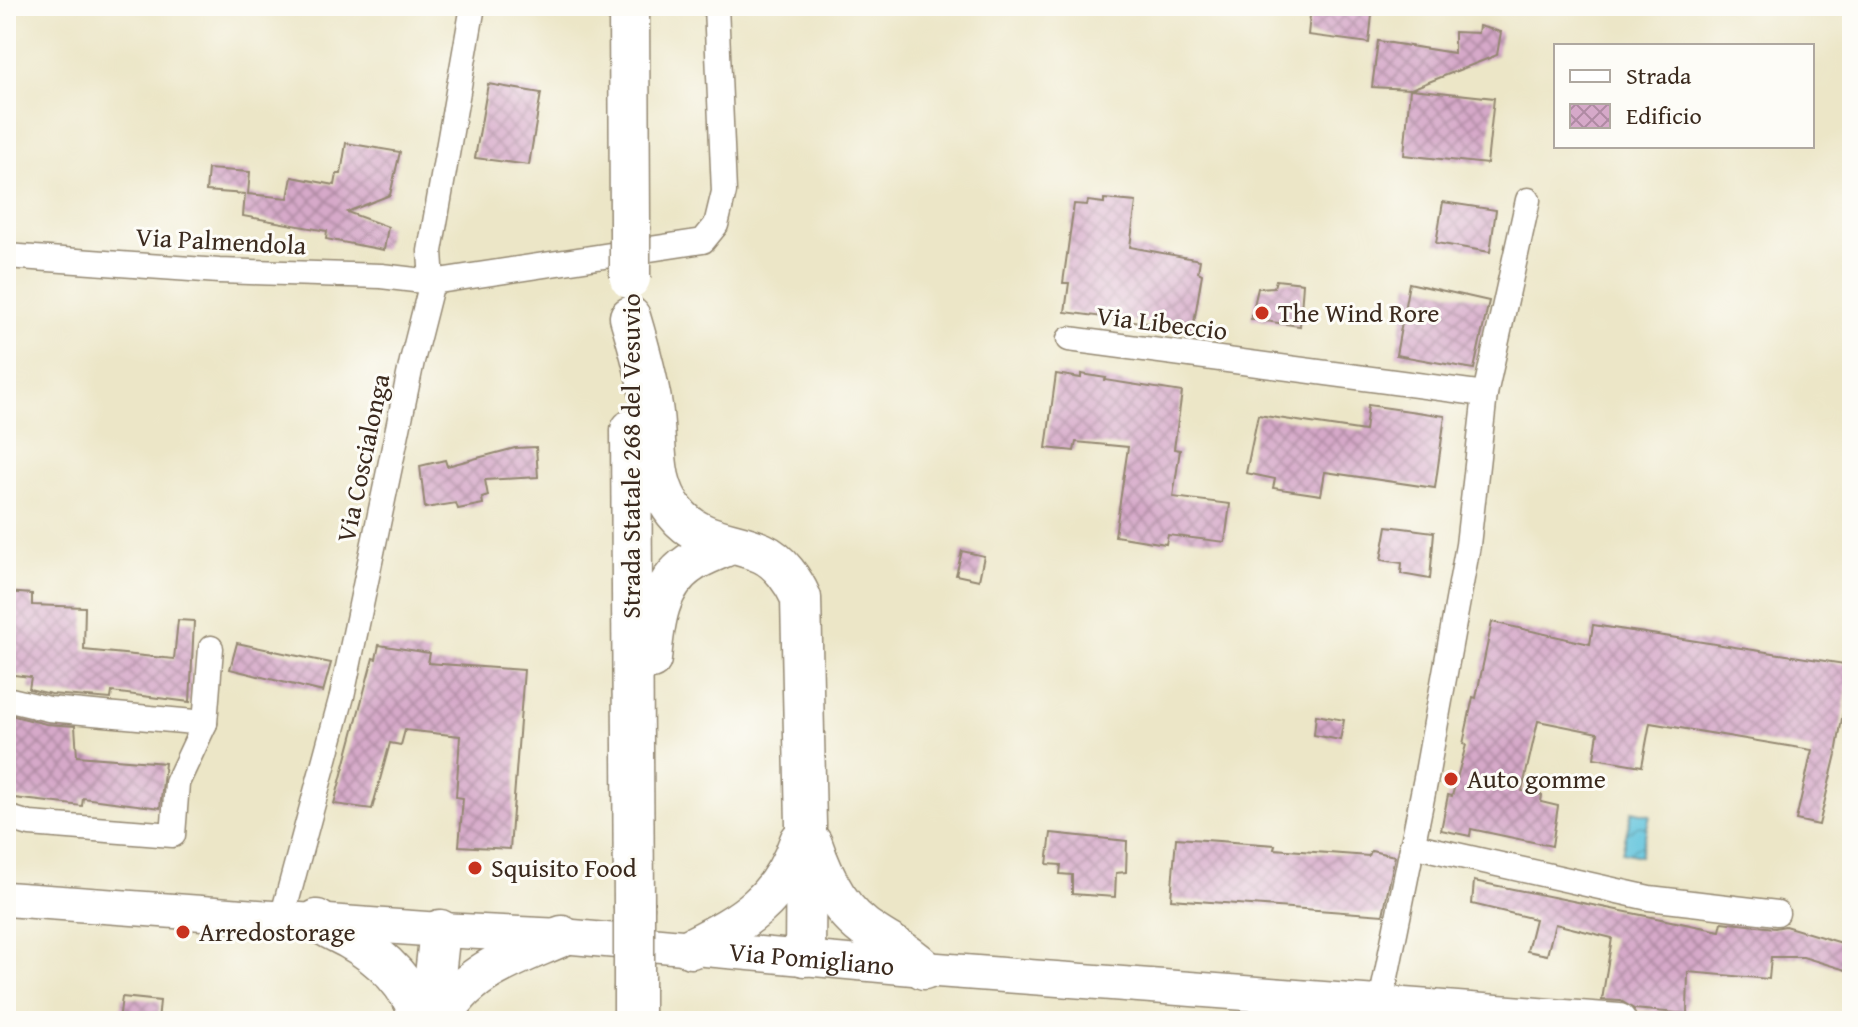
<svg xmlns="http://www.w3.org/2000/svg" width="1858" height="1027" viewBox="0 0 1858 1027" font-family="'Gentium Book Plus',serif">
  <defs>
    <pattern id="water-waves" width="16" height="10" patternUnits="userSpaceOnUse" patternTransform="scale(2)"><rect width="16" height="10" fill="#5ec3dc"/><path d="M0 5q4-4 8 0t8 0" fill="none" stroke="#4f9fb2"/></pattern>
    <pattern id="building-cross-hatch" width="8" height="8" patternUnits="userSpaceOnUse" patternTransform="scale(2)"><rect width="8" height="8" fill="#d6a9c9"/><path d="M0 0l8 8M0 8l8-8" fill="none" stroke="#af8aa3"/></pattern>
  </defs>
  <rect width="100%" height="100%" fill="#fdfcf7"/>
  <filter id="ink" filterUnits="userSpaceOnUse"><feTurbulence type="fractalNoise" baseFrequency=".0125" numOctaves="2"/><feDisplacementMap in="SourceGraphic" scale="16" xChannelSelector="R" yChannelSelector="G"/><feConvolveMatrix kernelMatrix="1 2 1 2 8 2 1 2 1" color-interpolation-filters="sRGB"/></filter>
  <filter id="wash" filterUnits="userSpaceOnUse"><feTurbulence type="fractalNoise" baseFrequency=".006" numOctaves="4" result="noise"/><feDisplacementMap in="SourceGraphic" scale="32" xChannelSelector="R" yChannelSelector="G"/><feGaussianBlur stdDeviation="1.8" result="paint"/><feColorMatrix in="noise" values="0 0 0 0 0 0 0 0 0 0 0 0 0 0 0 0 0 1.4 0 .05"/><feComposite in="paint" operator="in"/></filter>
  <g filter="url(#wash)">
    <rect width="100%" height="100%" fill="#ece6c7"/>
    <path fill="url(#water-waves)" stroke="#4c767d" stroke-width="2" d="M1632 811 1650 815 1640 856 1622 852Z"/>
    <g id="blocks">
      <g fill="url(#building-cross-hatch)">
        <path d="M1311 6H1373L1369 43 1308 35Z"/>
        <path d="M1479 26 1501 32 1497 55 1411 89 1494 98 1487 164 1404 155 1410 89 1372 87 1378 41 1454 53V32L1478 33Z"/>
        <path d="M488 84 541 93 529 165 475 158Z"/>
        <path d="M346 143 400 152 390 195 347 212 388 227 384 250 326 239 327 231 243 216 245 194 206 191 208 169 250 172 248 194 288 198 292 177 335 185 337 174H341Z"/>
        <path d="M1104 199 1136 202 1130 247 1200 260 1198 272 1202 274 1193 329 1065 312 1069 283H1063L1074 204 1087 205 1088 201 1104 203Z"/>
        <path d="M1443 202 1496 210 1490 252 1436 243Z"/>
        <path d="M1276 280 1303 283 1300 326 1251 319 1258 288 1274 287Z"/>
        <path d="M1409 283 1489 301 1474 369 1396 355Z"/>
        <path d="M1056 374 1081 378V374L1106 378 1105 380 1182 392 1174 449 1180 450 1173 497 1230 504 1225 542 1168 535 1166 544 1115 536 1128 447 1076 442 1074 451 1046 448Z"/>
        <path d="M1368 405 1445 416 1435 488 1325 472 1321 495 1273 488 1275 479 1246 473 1258 415 1365 431Z"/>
        <path d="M536 447 538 477 485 480 488 496 482 498 483 504 458 509 456 503 425 508 420 466 445 460 447 466 515 448Z"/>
        <path d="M1387 526 1434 532 1430 579 1401 574 1402 563 1381 560Z"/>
        <path d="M962 551 984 556 979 580 956 575Z"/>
        <path d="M6 592 32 594V605L85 607 84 650 174 659 178 620 194 621 190 702 112 692 111 699 51 694 29 689 31 677 6 674Z"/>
        <path d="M1492 622 1590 644 1593 625 1851 665 1836 754 1819 825 1796 820 1812 750 1650 723 1642 766 1594 758 1598 733 1538 721 1522 791 1542 795 1541 802 1558 806 1552 846 1471 829 1470 836 1441 830 1448 795 1452 796 1466 745 1463 744 1473 697 1476 698Z"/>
        <path d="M237 643 331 663 323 692 230 669Z"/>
        <path d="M379 645 430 653 428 663 524 670 510 849 459 846 463 798 456 797 460 736 405 730 401 745 390 743 372 809 334 804 373 658 376 659Z"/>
        <path d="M6 714 46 724 75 726 77 756 165 763 160 808 83 798 82 806 6 797Z"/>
        <path d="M1316 715 1344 720 1340 740 1314 735Z"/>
        <path d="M1051 833 1127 841 1126 872 1116 873 1115 897 1072 894V875L1060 874 1061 865 1047 864Z"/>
        <path d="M1176 838 1275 845 1274 849 1369 856 1371 851 1395 856 1383 915 1171 899Z"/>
        <path d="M1474 881 1720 931 1722 922 1775 928 1785 926 1852 946V972L1803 957H1771L1769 979 1688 972 1687 1014 1634 1009 1621 1001 1602 1000 1612 938 1555 924 1547 955 1527 951 1535 919 1472 904Z"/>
        <path d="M122 997 160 1001 158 1021H119Z"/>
      </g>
    </g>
  </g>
  <g filter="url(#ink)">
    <use href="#blocks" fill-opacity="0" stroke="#948872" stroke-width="2"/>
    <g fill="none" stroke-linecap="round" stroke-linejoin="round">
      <g stroke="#948872" stroke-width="27">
        <g id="minor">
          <path d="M6 256 219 271 381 276 432 282 703 241 716 225 724 192 716 6"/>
          <path d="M1069 339 1485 394"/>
          <path d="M6 699 49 709 205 723"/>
          <path d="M6 817 30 824 173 835 177 783 205 723 211 648"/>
          <path d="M1412 845 1649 898 1777 913"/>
          <path d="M282 918 342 696 412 361 432 282 430 251 473 6"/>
          <path d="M1381 1002 1426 778 1468 545 1485 394 1528 200"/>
        </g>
      </g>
      <g stroke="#948872" stroke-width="37">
        <g id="secondary">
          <path id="s1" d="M6 899 440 930 562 936 924 969 1619 1021"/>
        </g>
      </g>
      <g stroke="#948872" stroke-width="43">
        <g id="trunk">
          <path d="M629 6 630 226"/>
          <path d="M630 317C639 347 647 376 652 406 658 444 650 480 675 512 699 543 731 539 762 553 780 561 794 582 801 598L806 825 805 956"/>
          <path d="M631 430 634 906"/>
          <path d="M651 659C654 625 658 585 689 564 700 556 715 551 728 545"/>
          <path d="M812 844C825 882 841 915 877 936 894 947 909 954 924 969"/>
          <path d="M317 920C328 929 338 932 350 939 384 958 409 984 423 1021"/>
          <path d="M691 948C745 921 780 900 800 841"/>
          <path d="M430 1021 440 930"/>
          <path d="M441 1021C462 972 517 956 562 936"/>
          <path d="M634 1021V990"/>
        </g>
      </g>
      <use href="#minor" stroke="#fff" stroke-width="24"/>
      <use href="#secondary" stroke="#fff" stroke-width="34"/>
      <use href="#trunk" stroke="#fff" stroke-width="40"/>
      <g stroke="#948872" stroke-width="43" stroke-linecap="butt">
        <g id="trunk-bridge">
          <path d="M630 278V226"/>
          <path d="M634 906V990"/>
        </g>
      </g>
      <use href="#trunk-bridge" stroke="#fff" stroke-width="40"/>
    </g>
  </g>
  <g fill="#c8321e" stroke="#fdfcf7" stroke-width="3">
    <circle cx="1262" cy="313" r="8"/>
    <circle cx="1451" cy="779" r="8"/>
    <circle cx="475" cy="868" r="8"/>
    <circle cx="183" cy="932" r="8"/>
  </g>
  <g text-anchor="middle" stroke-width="6" stroke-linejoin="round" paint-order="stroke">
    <g font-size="26" fill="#3b2a1e" stroke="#fdfcf7">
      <text transform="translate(221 241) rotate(3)" y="9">Via Palmendola</text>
      <text transform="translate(1162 323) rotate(7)" y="9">Via Libeccio</text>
      <text transform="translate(631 456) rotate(-90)" y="9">Strada Statale 268 del Vesuvio</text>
      <text transform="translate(363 458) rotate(-78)" y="9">Via Coscialonga</text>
      <text dy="9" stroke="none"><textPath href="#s1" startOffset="808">Via Pomigliano</textPath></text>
    </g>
    <g font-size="26" fill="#3b2a1e" stroke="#fdfcf7" text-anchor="start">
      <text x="1278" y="322">The Wind Rore</text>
      <text x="1467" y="788">Auto gomme</text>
      <text x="491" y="877">Squisito Food</text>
      <text x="199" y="941">Arredostorage</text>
    </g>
  </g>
  <rect width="1858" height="1027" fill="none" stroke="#fdfcf7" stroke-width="32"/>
  <rect x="1554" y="44" width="260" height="104" fill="#fdfcf7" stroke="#afa8a0" stroke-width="2"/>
  <rect x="1570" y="70" width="40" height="12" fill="#ffffff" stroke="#afa8a0" stroke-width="2"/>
  <text x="1626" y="84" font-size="24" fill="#3b2a1e">Strada</text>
  <rect x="1570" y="104" width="40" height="24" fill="url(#building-cross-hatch)" stroke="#afa8a0" stroke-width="2"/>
  <text x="1626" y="124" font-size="24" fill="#3b2a1e">Edificio</text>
</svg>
